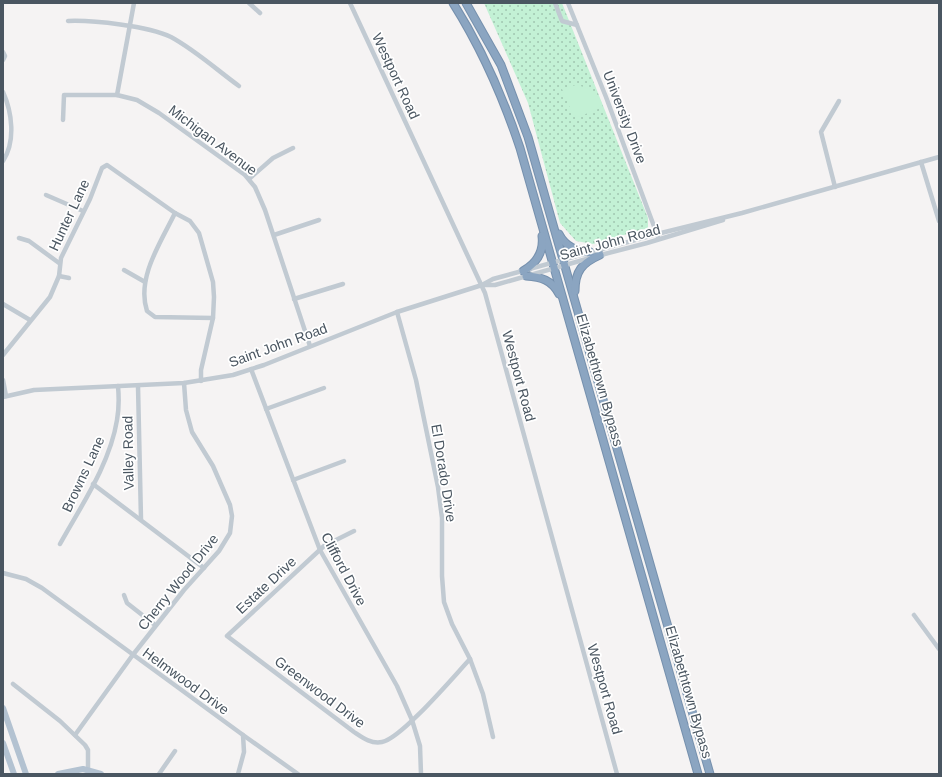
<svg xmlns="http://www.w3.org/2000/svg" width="942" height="777" viewBox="0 0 942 777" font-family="Arial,sans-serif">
  <defs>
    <pattern id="park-dots" width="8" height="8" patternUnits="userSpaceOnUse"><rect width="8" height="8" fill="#c3f1d5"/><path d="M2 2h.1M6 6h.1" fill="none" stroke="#a0c6b0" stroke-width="1.8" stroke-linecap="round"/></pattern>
  </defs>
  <rect width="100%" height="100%" fill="#f5f3f3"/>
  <path fill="url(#park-dots)" d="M484 3H562L648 218V228L593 244 576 241 560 223 528 103Z"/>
  <path fill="#c3f1d5" d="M576 85C590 88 599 93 603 107L578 117 573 115 562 89Z"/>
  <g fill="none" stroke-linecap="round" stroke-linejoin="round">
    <g stroke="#7690ad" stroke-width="9">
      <g id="highway">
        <path d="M453 3C482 49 503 97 520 148L698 774"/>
        <path d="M466 3 501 65 528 137 710 774"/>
        <path d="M559 234C565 246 577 252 590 252"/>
        <path d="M523 271C537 263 544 252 542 236"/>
        <path d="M526 276C541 277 552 280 559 294"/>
        <path d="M575 291C575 271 582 263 600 255"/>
      </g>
    </g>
    <g stroke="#c1cad2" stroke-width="4.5">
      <path d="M249 3 260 13"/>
      <path d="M350 3 485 293 617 774"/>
      <path d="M555 3 562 21 577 25"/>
      <path d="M568 3 606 97 658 237"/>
      <path d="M68 21C93 20 148 26 171 37 195 50 217 70 239 86"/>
      <path d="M3 52 5 56 3 60"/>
      <path d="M3 92C12 112 16 141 3 161"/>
      <path d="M117 95 134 3"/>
      <path d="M63 120 64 95H117L137 100 159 113 245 175 255 187 265 210 310 346"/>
      <path d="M921 162 939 221"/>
      <path d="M249 179 273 158 293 148"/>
      <path d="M835 187 821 132 839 101"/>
      <path d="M46 195 83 211"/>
      <path d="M175 213C161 242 136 278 147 311L155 317 213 318"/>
      <path d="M274 235 319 220"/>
      <path d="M19 238 29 241 59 263"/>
      <path d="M597 256 647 243 723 220"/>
      <path d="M124 270 145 282"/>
      <path d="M59 276 69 278"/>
      <path d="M483 285H495L590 258"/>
      <path d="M294 299 343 284"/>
      <path d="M3 304 30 320"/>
      <path d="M397 312 416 380 438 487 442 518V576L444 602 452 624 470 659 483 694 493 737"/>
      <path d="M3 355 50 297 59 276 61 258 90 199 102 168 107 165 175 213 190 221 199 233 213 282 214 297 213 318 201 370V381"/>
      <path d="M251 369 320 550 397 686 412 720 420 746 421 774"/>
      <path d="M3 380 6 396"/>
      <path d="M138 386 141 519"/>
      <path d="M3 397 34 390 184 383 233 375 264 365 397 312 482 285 493 279 657 234 742 213 939 157"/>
      <path d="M266 409 324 388"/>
      <path d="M293 480 344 461"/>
      <path d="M93 484 204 568"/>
      <path d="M354 531 324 546 227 636 354 732C363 738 371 744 382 742 401 739 455 675 470 659"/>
      <path d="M60 544C81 506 110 464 117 420 119 409 119 397 118 386"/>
      <path d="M3 573 26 579 42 588 243 735 244 752 238 774"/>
      <path d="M124 595 127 603 155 625"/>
      <path d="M914 615 939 649"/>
      <path d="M13 684 60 721 85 745 88 750V769"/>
      <path d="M75 735 132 656 184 590 219 551 230 533 232 516 230 505 213 466 192 432 186 410 184 383"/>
      <path d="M243 735 298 774"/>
      <path d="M159 774 175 751"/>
    </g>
    <g stroke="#b3c2d1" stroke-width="6">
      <path d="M3 708 26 774"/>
      <path d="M3 743 14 774"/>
      <path d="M58 774 83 769 101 774"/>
    </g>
    <use href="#highway" stroke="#8ba5c1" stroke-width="7"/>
  </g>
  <g text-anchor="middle" stroke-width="3.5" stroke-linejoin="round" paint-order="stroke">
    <g font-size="14" fill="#4a5661" stroke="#fff">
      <text transform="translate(396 76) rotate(65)" y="5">Westport Road</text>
      <text transform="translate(625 117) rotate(69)" y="5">University Drive</text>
      <text transform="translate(213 140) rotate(37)" y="5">Michigan Avenue</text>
      <text transform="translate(69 215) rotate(-65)" y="5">Hunter Lane</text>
      <text transform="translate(610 242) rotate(-15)" y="5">Saint John Road</text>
      <text transform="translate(278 345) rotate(-20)" y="5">Saint John Road</text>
      <text transform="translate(519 376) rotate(75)" y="5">Westport Road</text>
      <text transform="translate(600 380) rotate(74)" y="5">Elizabethtown Bypass</text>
      <text transform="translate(128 453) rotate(-91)" y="5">Valley Road</text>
      <text transform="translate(444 473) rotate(81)" y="5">El Dorado Drive</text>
      <text transform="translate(83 474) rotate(-65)" y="5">Browns Lane</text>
      <text transform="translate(344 569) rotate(62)" y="5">Clifford Drive</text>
      <text transform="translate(178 582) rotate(-51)" y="5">Cherry Wood Drive</text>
      <text transform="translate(266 585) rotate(-43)" y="5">Estate Drive</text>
      <text transform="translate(186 681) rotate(36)" y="5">Helmwood Drive</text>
      <text transform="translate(605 689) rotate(74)" y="5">Westport Road</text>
      <text transform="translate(320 692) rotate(37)" y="5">Greenwood Drive</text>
      <text transform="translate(689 692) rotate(74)" y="5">Elizabethtown Bypass</text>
    </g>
  </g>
  <rect width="942" height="777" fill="none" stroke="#4a5661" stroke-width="8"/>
</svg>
